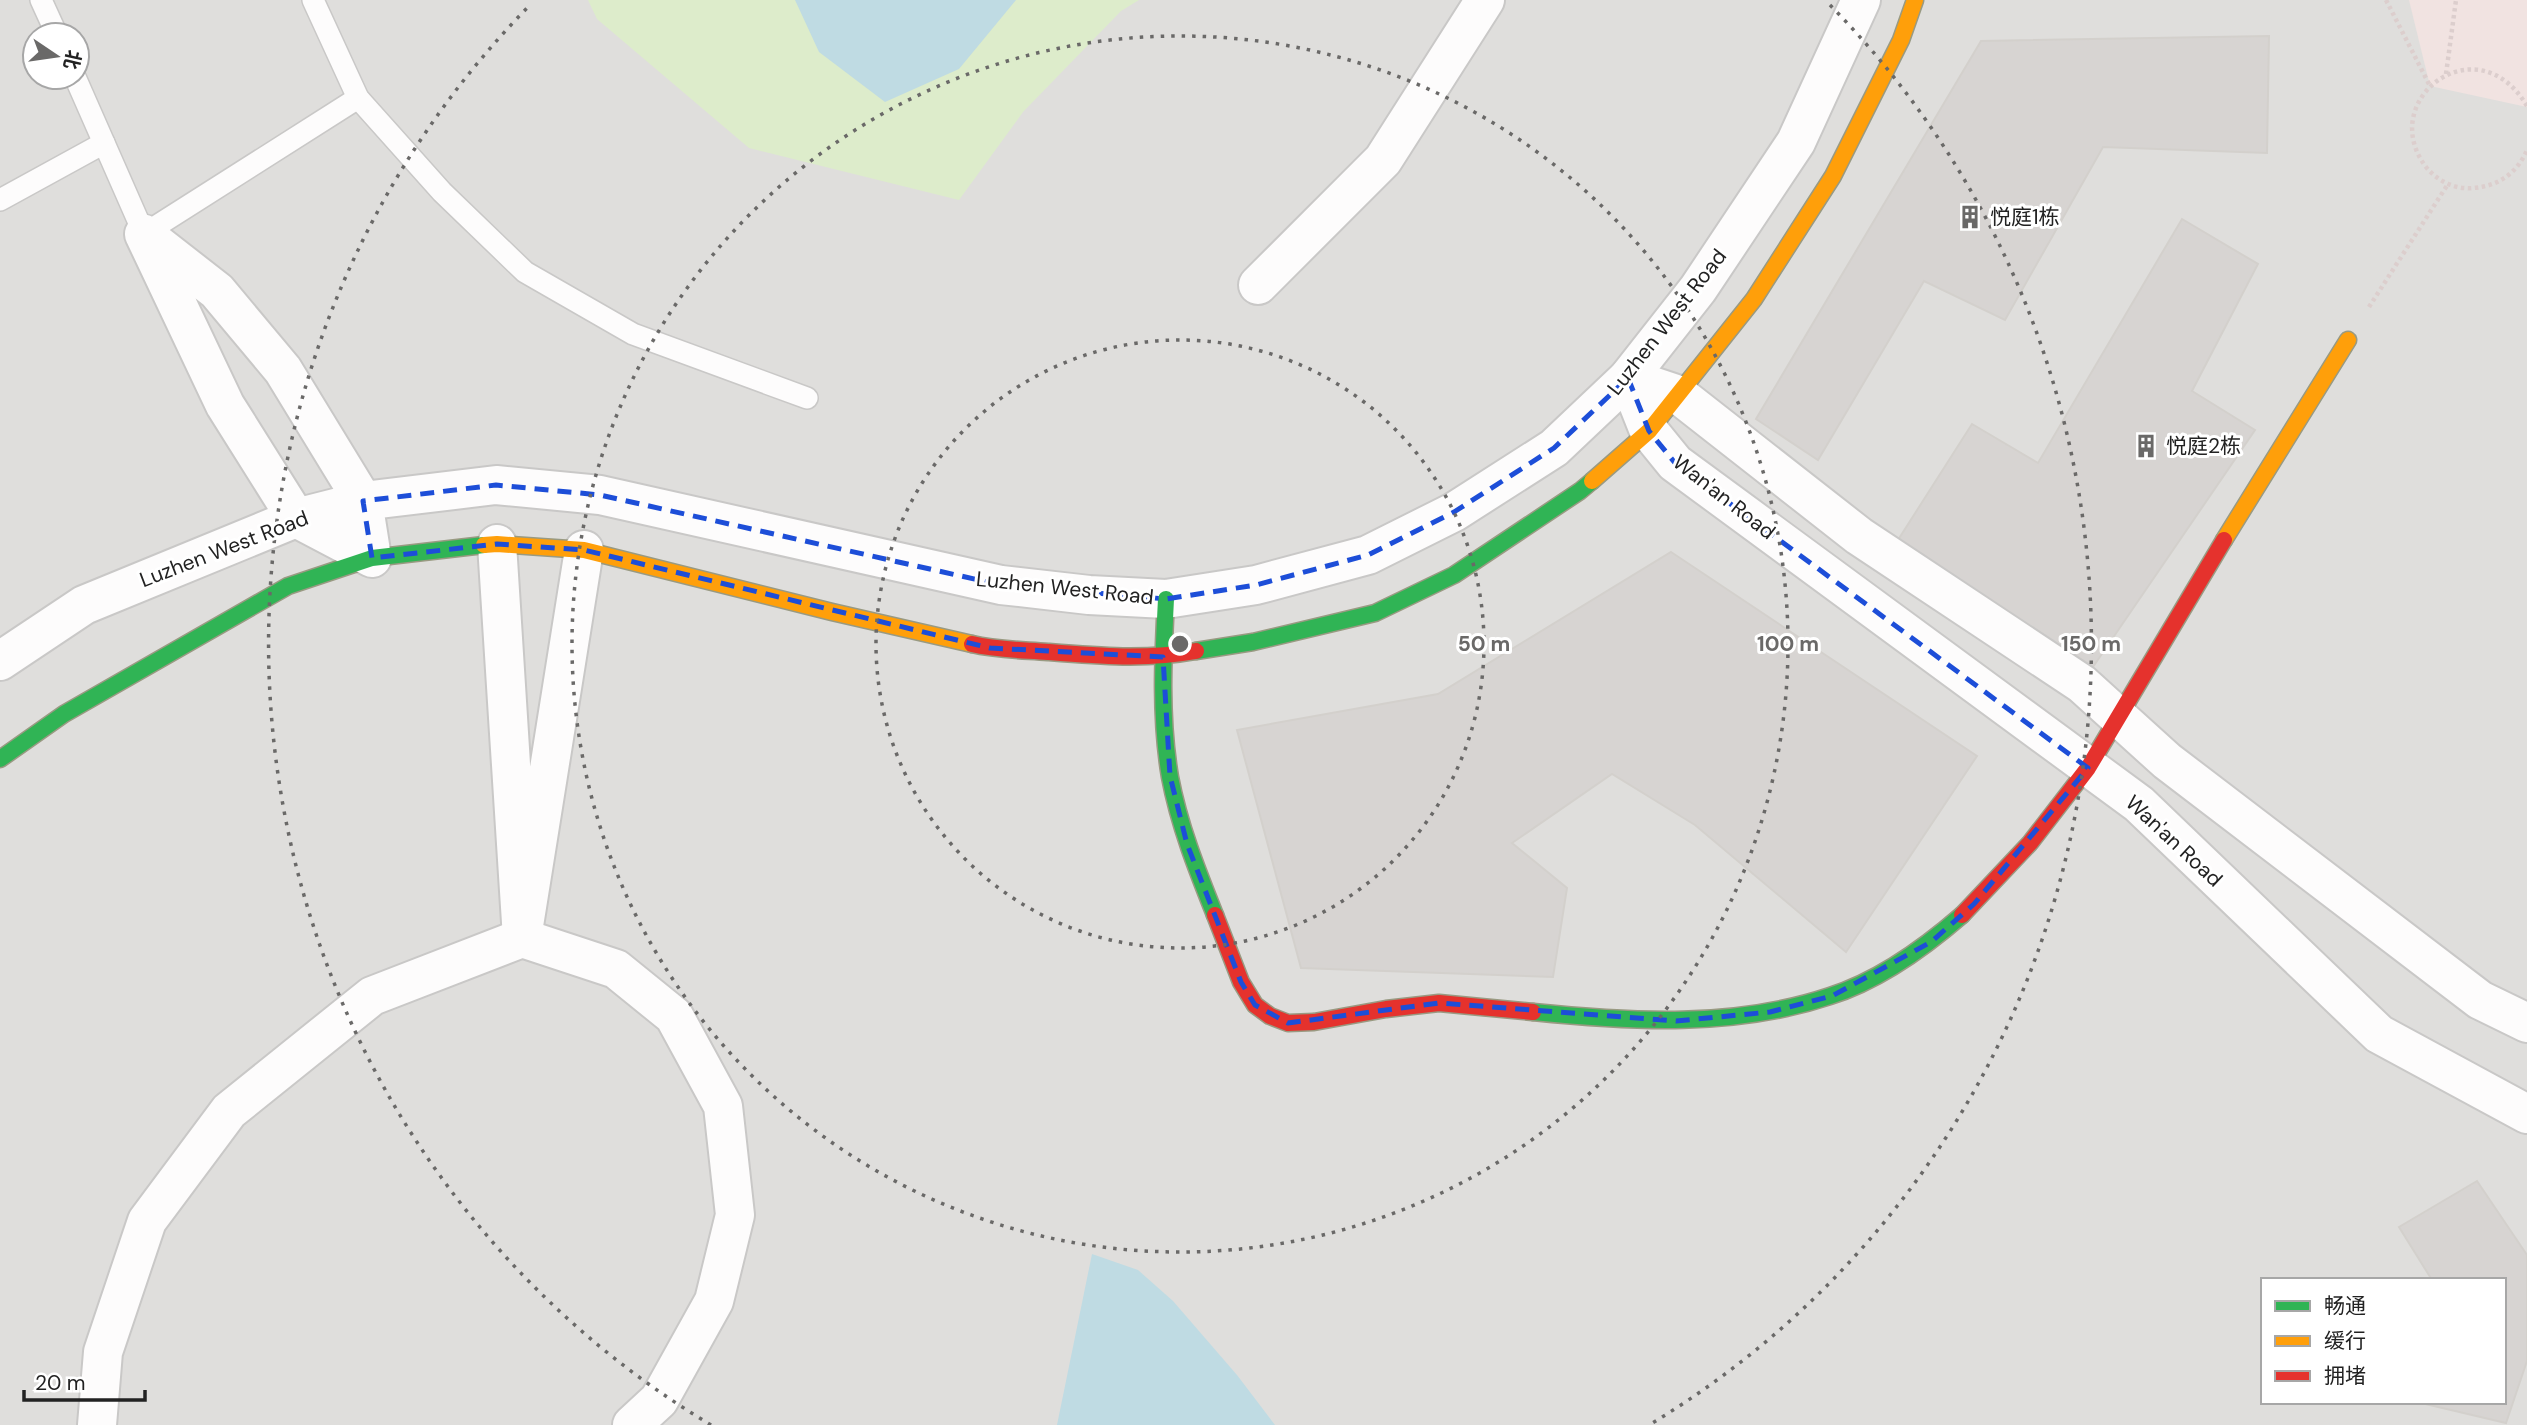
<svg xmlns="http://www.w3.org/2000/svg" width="2527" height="1425" viewBox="0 0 2527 1425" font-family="'DM Sans','Noto Sans SC',sans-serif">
  <rect width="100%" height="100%" fill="#f0eeeb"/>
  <path fill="#dfdedc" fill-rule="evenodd" d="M0 0H2527V1425H0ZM35 35H77V77H35ZM2263 1280H2504V1402H2263Z"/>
  <path fill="#f1e3e1" d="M2409 0H2527V107L2430 86Z"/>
  <path fill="#ddeccb" d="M588 0H1139L1121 11 1023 112 959 200 749 148 597 19Z"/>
  <g fill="#bfdbe3">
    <path d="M795 0H1016L959 69 885 102 819 52Z"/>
    <path d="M1092 1254 1138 1270 1173 1301 1237 1375 1275 1425H1057Z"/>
  </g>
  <g fill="#d7d4d2" stroke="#d3d0cc" stroke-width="2">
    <path d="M2269 36 2267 153 2103 147 2005 320 1924 281 1818 460 1756 419 1981 41Z"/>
    <path d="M2182 219 2258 264 2192 391 2255 430 2093 667 1898 540 1972 424 2038 463Z"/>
    <path d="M1671 552 1977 756 1846 952 1695 825 1612 774 1512 843 1567 888 1553 977 1301 968 1237 730 1438 694Z"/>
    <path d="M2477 1181 2527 1255V1361L2506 1423 2417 1402H2504V1280H2432L2399 1227Z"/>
  </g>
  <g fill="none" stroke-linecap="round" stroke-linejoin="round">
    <g stroke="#c9c8c7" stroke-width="24">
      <g id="lane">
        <path d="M41 0 57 35"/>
        <path d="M313 0 358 98 442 192 525 272 633 334 807 398"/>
        <path d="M75 77 144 234 358 98"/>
        <path d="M0 200 104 143"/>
      </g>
    </g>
    <g stroke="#c9c8c7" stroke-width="42">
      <g id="street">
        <path d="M144 234 217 291 283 370 363 501 372 558 296 518 225 405Z"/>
        <path d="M1258 285 1383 160 1485 0"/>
        <path d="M1628 378 1649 431 1675 463 2139 804 2379 1034 2527 1114"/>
        <path d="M1646 384 1679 395 1859 536 2082 684 2167 761 2480 1000 2527 1023"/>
        <path d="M497 544 522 938 584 550"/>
        <path d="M0 661 84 605 296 518 363 501 496 485 600 495 1001 585 1089 595 1166 599 1256 585 1368 555 1454 512 1554 448 1628 378 1698 289 1796 142 1861 0"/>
        <path d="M97 1425 103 1352 147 1221 229 1111 372 996 522 938 616 969 674 1016 723 1106 735 1215 714 1301 659 1400 632 1425"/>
      </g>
    </g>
    <g stroke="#999a82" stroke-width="19">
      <g id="fast">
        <path d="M1166 599C1163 658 1160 718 1170 777 1179 825 1197 870 1215 915"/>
        <path d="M1196 651 1253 642 1375 613 1454 575 1580 491 1592 481"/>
        <path d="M0 759 64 714 288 586 372 558 484 545"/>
        <path d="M1533 1012C1632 1022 1735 1028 1830 996 1878 981 1924 948 1962 915"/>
      </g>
    </g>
    <g stroke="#999a82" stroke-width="19">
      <g id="slow">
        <path d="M1592 481 1649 431 1754 299 1833 176 1901 40 1915 0"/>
        <path d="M2224 540 2348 340"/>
        <path d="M484 545 497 544 584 550 832 612 972 644"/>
      </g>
    </g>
    <g stroke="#999a82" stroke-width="19">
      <g id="jam">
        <path d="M972 644C997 650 1023 650 1048 652 1098 656 1147 660 1196 651"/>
        <path d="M1215 915 1241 982 1255 1005 1270 1016 1288 1023 1314 1022 1386 1009 1439 1003 1533 1012"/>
        <path d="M1962 915 2030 843 2088 768 2224 540"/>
      </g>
    </g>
    <g stroke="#dccecd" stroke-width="4.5" stroke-dasharray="3.5 3.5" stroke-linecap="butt">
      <path d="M2386 0 2430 86"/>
      <path d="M2446 74 2456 0"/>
      <path d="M2527 106C2477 22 2375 100 2426 167 2437 181 2456 190 2473 188 2499 186 2517 173 2527 150"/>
      <path d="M2369 307 2448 184"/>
    </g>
    <use href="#lane" stroke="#fdfcfc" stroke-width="21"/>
    <use href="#street" stroke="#fdfcfc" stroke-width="38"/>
    <use href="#fast" stroke="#30b455" stroke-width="16"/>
    <use href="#slow" stroke="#ff9f0a" stroke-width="16"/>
    <use href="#jam" stroke="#e5322d" stroke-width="16"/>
  </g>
  <path fill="none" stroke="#1d4ed8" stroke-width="5" stroke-dasharray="14 9" stroke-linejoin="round" d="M1628 378 1649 431 1675 463 2088 768 1974 904 1931 942 1832 996 1770 1012 1676 1021 1439 1003 1288 1023 1255 1005 1241 982 1187 844 1170 776 1163 657 990 648 584 550 497 544 372 558 363 501 496 485 600 495 1001 585 1166 599 1256 585 1368 555 1454 512 1554 448Z"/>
  <g fill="none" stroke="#6a6968" stroke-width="3.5" stroke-dasharray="3.5 7">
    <circle cx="1180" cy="644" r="304"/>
    <circle cx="1180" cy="644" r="608"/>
    <path d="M711 1425A911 911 0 0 1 530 5M1830 5A911 911 0 0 1 1649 1425"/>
  </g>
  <defs>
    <g id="building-bare" transform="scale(1.89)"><path d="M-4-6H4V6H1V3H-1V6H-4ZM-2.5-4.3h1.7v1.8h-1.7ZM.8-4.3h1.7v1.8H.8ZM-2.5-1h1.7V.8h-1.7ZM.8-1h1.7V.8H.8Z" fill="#6a6968" stroke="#fff" stroke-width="2.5" paint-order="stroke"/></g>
  </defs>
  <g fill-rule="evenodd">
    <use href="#building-bare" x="1970" y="217"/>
    <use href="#building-bare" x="2146" y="446"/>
  </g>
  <g text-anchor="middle" stroke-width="6" stroke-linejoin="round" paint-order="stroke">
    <g font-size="21" fill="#222" stroke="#fff" text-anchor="start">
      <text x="1990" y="224">悦庭1栋</text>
      <text x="2166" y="453">悦庭2栋</text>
    </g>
    <g font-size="21" fill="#222" stroke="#fff">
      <text transform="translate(1667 322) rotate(-52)" y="7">Luzhen West Road</text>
      <text transform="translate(1724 497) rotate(38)" y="7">Wan'an Road</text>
      <text transform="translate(224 549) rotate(-21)" y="7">Luzhen West Road</text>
      <text transform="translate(1065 588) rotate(6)" y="7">Luzhen West Road</text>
      <text transform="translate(2174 841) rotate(43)" y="7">Wan'an Road</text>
    </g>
  </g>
  <circle cx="1180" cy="644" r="10" fill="#6a6968" stroke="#fff" stroke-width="3.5"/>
  <g font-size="21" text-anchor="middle" font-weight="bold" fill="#6a6968" stroke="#fff" stroke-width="6" stroke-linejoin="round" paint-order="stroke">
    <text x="1484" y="651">50 m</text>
    <text x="1788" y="651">100 m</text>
    <text x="2091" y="651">150 m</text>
  </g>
  <rect x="2261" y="1278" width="245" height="126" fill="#ffffff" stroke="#a7a7a7" stroke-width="2"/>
  <rect x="2275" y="1301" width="35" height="10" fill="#30b455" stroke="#a7a7a7" stroke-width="2"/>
  <text x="2324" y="1313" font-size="21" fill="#222222">畅通</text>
  <rect x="2275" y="1336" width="35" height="10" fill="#ff9f0a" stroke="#a7a7a7" stroke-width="2"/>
  <text x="2324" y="1348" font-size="21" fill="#222222">缓行</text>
  <rect x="2275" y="1371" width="35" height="10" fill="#e5322d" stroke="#a7a7a7" stroke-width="2"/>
  <text x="2324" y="1383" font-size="21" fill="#222222">拥堵</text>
  <g transform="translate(56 56) rotate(103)"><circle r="33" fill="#ffffff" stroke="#a7a7a7" stroke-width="2"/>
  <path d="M0-5L12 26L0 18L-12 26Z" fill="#6a6968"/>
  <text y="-10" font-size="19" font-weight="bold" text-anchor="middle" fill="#222222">北</text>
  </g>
  <path d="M24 1390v10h121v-10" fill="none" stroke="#222222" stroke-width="3.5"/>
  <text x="35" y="1390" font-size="21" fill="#222222" stroke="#ffffff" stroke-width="5" paint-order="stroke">20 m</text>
</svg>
